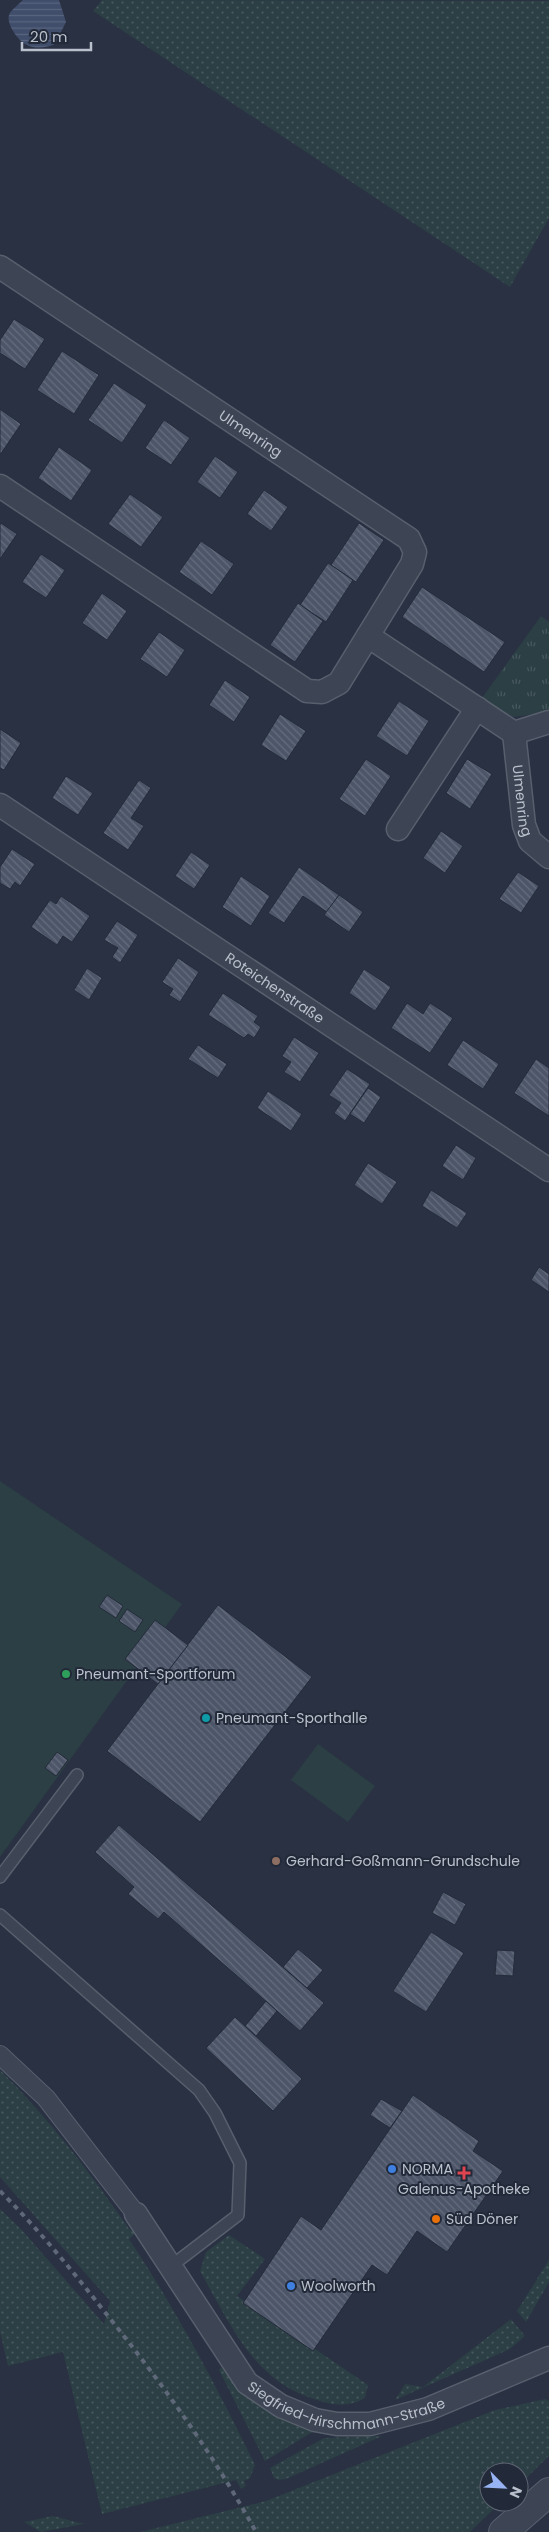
<svg xmlns="http://www.w3.org/2000/svg" width="549" height="2532" viewBox="0 0 549 2532" font-family="Poppins,sans-serif">
  <defs>
    <pattern id="grass-dots" width="8" height="8" patternUnits="userSpaceOnUse" patternTransform="scale(1.25)"><rect width="8" height="8" fill="#2b3f44"/><path d="M2 2h.1M6 6h.1" fill="none" stroke="#48595e" stroke-width="1.8" stroke-linecap="round"/></pattern>
    <pattern id="park-tufts" width="24" height="20" patternUnits="userSpaceOnUse" patternTransform="scale(1.25)"><rect width="24" height="20" fill="#2b3f44"/><path d="M3 7l-1-3M5 7V3M7 7l1-3M15 17l-1-3M17 17v-4M19 17l1-3" fill="none" stroke="#48595e"/></pattern>
    <pattern id="water-rules" width="6" height="5" patternUnits="userSpaceOnUse" patternTransform="scale(1.25)"><rect width="6" height="5" fill="#404d6b"/><path d="M0 2.5h6" fill="none" stroke="#5a657f"/></pattern>
    <pattern id="building-back-hatch" width="6" height="6" patternUnits="userSpaceOnUse" patternTransform="scale(1.25)"><rect width="6" height="6" fill="#4d5669"/><path d="M-1 5l2 2M0 0l6 6M5-1l2 2" fill="none" stroke="#656c7d"/></pattern>
  </defs>
  <rect width="100%" height="100%" fill="#293143"/>
  <g fill="url(#grass-dots)">
    <path d="M102 0 549 1V218L510 287 93 11Z"/>
    <path d="M0 2070C50 2119 90 2173 130 2230L137 2232 129 2239C177 2311 217 2387 255 2465L250 2478 244 2481 246 2486 241 2489 236 2480 102 2514 63 2352 8 2366 0 2332V2209L21 2229 104 2324 110 2301 0 2177Z"/>
    <path d="M229 2235 265 2259 237 2296 368 2385 365 2398C349 2407 335 2406 317 2400 254 2382 230 2324 200 2271L206 2252Z"/>
    <path d="M549 2260V2282L526 2322 517 2311Z"/>
    <path d="M511 2319 525 2336 510 2349 395 2400 405 2384 423 2387Z"/>
    <path d="M221 2367C248 2398 275 2420 314 2431L265 2461 219 2370Z"/>
    <path d="M545 2399 549 2401V2456L519 2485V2472H489V2502H501L470 2532H140L266 2501 495 2410Z"/>
    <path d="M382 2436 286 2479 279 2480 274 2478 270 2468 324 2438Z"/>
    <path d="M53 2516 84 2524 41 2532 24 2522Z"/>
  </g>
  <path fill="url(#park-tufts)" d="M541 616 549 622V712L513 717 482 698Z"/>
  <g fill="#2b3f44">
    <path d="M0 1481 182 1604 0 1857Z"/>
    <path d="M318 1744 375 1786 348 1822 291 1780Z"/>
  </g>
  <path fill="url(#water-rules)" d="M23 0H59L66 22 55 44C47 48 35 49 27 45 19 42 6 24 9 15 11 10 19 4 23 0Z"/>
  <g fill="url(#building-back-hatch)" stroke="#242b3a">
    <path d="M14 319 45 339 25 369 0 353V340Z"/>
    <path d="M62 351 99 375 74 414 37 390Z"/>
    <path d="M114 383 147 405 122 443 88 420Z"/>
    <path d="M0 409 21 424 0 455Z"/>
    <path d="M164 420 190 438 171 465 145 448Z"/>
    <path d="M59 447 92 470 71 501 38 478Z"/>
    <path d="M215 456 238 472 220 498 197 482Z"/>
    <path d="M264 490 288 507 271 531 247 514Z"/>
    <path d="M130 494 163 517 141 547 108 524Z"/>
    <path d="M1 523 17 534 0 559V525Z"/>
    <path d="M359 523 384 540 356 582 331 565Z"/>
    <path d="M201 541 234 564 212 595 179 572Z"/>
    <path d="M41 554 65 570 46 598 22 582Z"/>
    <path d="M328 563 353 580 326 622 300 605Z"/>
    <path d="M422 587 505 642 484 672 402 617Z"/>
    <path d="M102 593 127 611 107 640 82 623Z"/>
    <path d="M298 603 323 621 295 662 270 645Z"/>
    <path d="M159 632 185 650 167 677 140 659Z"/>
    <path d="M225 680 250 697 234 722 209 705Z"/>
    <path d="M399 701 429 721 407 756 376 736Z"/>
    <path d="M280 714 306 731 286 761 261 745Z"/>
    <path d="M0 729 21 743 4 770 0 768Z"/>
    <path d="M366 759 391 776 365 816 339 799Z"/>
    <path d="M467 759 492 774 470 809 446 793Z"/>
    <path d="M66 776 93 793 78 815 52 798Z"/>
    <path d="M139 780 151 788 131 818 144 826 128 850 103 833Z"/>
    <path d="M441 831 463 846 445 873 423 858Z"/>
    <path d="M12 849 35 864 20 886 15 882 10 889 0 883V867Z"/>
    <path d="M191 852 210 865 194 889 175 876Z"/>
    <path d="M299 867 339 895 327 912 303 896 284 923 268 913Z"/>
    <path d="M518 872 539 886 521 913 499 899Z"/>
    <path d="M241 876 270 896 251 926 222 907Z"/>
    <path d="M339 895 363 912 349 932 324 915Z"/>
    <path d="M61 896 90 916 72 942 63 936 57 945 31 927 50 900 56 904Z"/>
    <path d="M117 921 138 935 120 963 112 957 118 948 104 940Z"/>
    <path d="M178 958 199 972 180 1002 169 995 173 989 162 982Z"/>
    <path d="M87 968 102 978 89 1000 74 990Z"/>
    <path d="M364 969 391 987 375 1011 349 993Z"/>
    <path d="M223 993 258 1016 254 1022 261 1027 254 1038 248 1034 244 1038 208 1015Z"/>
    <path d="M407 1003 423 1014 430 1003 453 1018 430 1053 391 1028Z"/>
    <path d="M294 1037 319 1053 300 1082 284 1072 291 1062 282 1056Z"/>
    <path d="M463 1040 499 1064 483 1089 447 1065Z"/>
    <path d="M198 1045 227 1064 218 1078 188 1059Z"/>
    <path d="M536 1059 549 1068V1116L514 1093Z"/>
    <path d="M347 1069 370 1084 345 1121 334 1113 341 1103 329 1095Z"/>
    <path d="M368 1088 381 1097 364 1123 350 1114Z"/>
    <path d="M268 1091 302 1114 291 1131 257 1108Z"/>
    <path d="M456 1145 476 1158 463 1180 442 1166Z"/>
    <path d="M368 1163 397 1182 382 1204 354 1185Z"/>
    <path d="M431 1190 467 1213 457 1228 422 1206Z"/>
    <path d="M539 1267 549 1274V1292L531 1280Z"/>
    <path d="M107 1595 123 1606 116 1618 99 1607Z"/>
    <path d="M218 1605 312 1677 200 1822 107 1751Z"/>
    <path d="M127 1609 143 1620 135 1632 119 1621Z"/>
    <path d="M155 1620 188 1645 158 1684 125 1659Z"/>
    <path d="M57 1752 68 1760 56 1776 45 1768Z"/>
    <path d="M119 1825 324 2003 300 2031 164 1912 158 1919 128 1894 134 1887 95 1852Z"/>
    <path d="M443 1892 466 1904 455 1925 432 1913Z"/>
    <path d="M431 1932 464 1953 426 2012 393 1991Z"/>
    <path d="M298 1949 323 1970 307 1988 283 1967Z"/>
    <path d="M497 1950 515 1951 513 1976 495 1975Z"/>
    <path d="M266 2001 277 2011 256 2036 245 2026Z"/>
    <path d="M235 2017 302 2079 273 2111 206 2048Z"/>
    <path d="M413 2095 479 2141 473 2151 503 2171 447 2252 417 2231 387 2275 372 2265 313 2351 243 2303 301 2216 321 2230Z"/>
    <path d="M381 2099 402 2111 390 2128 370 2115Z"/>
  </g>
  <g fill="none" stroke-linecap="round" stroke-linejoin="round">
    <g stroke="#585f6d" stroke-width="14">
      <g id="service">
        <path d="M0 1877 77 1775"/>
        <path d="M0 1915 199 2090 215 2113 240 2163 238 2215 170 2267"/>
      </g>
    </g>
    <g stroke="#585f6d" stroke-width="20">
      <path id="pedestrian" d="M0 2055 46 2098 136 2214"/>
    </g>
    <g stroke="#585f6d" stroke-width="25">
      <g id="minor">
        <path id="s1" d="M0 267 409 539 415 552 412 564 339 683 322 692 307 691 0 486"/>
        <path d="M368 636 514 733"/>
        <path id="s2" d="M514 733 524 825 530 841 549 857"/>
        <path d="M514 733 549 722"/>
        <path id="s3" d="M0 805 549 1170"/>
        <path d="M398 829 477 708"/>
        <path id="s4" d="M136 2214 247 2383 281 2406 315 2420 337 2424H370L428 2409 549 2358"/>
      </g>
    </g>
    <g stroke="#585f6d" stroke-width="30">
      <path id="tertiary" d="M503 2532 549 2492"/>
    </g>
    <use href="#service" stroke="#3d4453" stroke-width="11"/>
    <use href="#pedestrian" stroke="#3d4453" stroke-width="18"/>
    <use href="#minor" stroke="#3d4453" stroke-width="22"/>
    <use href="#tertiary" stroke="#3d4453" stroke-width="28"/>
    <path stroke="#5f6879" stroke-width="4" stroke-dasharray="5 5" stroke-linecap="butt" d="M0 2191C38 2229 71 2269 104 2311 161 2382 212 2452 256 2532"/>
  </g>
  <circle fill="#2e9e5b" stroke="#222938" stroke-width="2" cx="66" cy="1674" r="5"/>
  <circle fill="#0f9aa8" stroke="#222938" stroke-width="2" cx="206" cy="1718" r="5"/>
  <circle fill="#8d6e63" stroke="#222938" stroke-width="2" cx="276" cy="1861" r="5"/>
  <g fill="#3f7fe0" stroke="#222938" stroke-width="2">
    <circle cx="392" cy="2169" r="5"/>
    <circle cx="291" cy="2286" r="5"/>
  </g>
  <path fill="#e0444e" stroke="#222938" stroke-width="2" d="M461.5 2165.5h5v5h5v5h-5v5h-5v-5h-5v-5h5z"/>
  <circle fill="#e8710a" stroke="#222938" stroke-width="2" cx="436" cy="2219" r="5"/>
  <g text-anchor="middle" stroke-width="4" stroke-linejoin="round" paint-order="stroke">
    <g font-size="14" fill="#bac0cc" stroke="#222938">
      <text dy="5" stroke="none"><textPath href="#s1" startOffset="301">Ulmenring</textPath></text>
      <text dy="5" stroke="none"><textPath href="#s2" startOffset="68">Ulmenring</textPath></text>
      <text dy="5" stroke="none"><textPath href="#s3" startOffset="330">Roteichenstraße</textPath></text>
      <text dy="5" stroke="none"><textPath href="#s4" startOffset="309">Siegfried-Hirschmann-Straße</textPath></text>
    </g>
    <g font-size="14" fill="#bac0cc" stroke="#222938" text-anchor="start">
      <text x="76" y="1679">Pneumant-Sportforum</text>
      <text x="216" y="1723">Pneumant-Sporthalle</text>
      <text x="286" y="1866">Gerhard-Goßmann-Grundschule</text>
      <text x="402" y="2174">NORMA</text>
      <text x="464" y="2194" text-anchor="middle">Galenus-Apotheke</text>
      <text x="446" y="2224">Süd Döner</text>
      <text x="301" y="2291">Woolworth</text>
    </g>
  </g>
  <g transform="translate(504 2487) rotate(114)"><circle r="24" fill="#222938" stroke="#5f6573"/>
  <path d="M0-4L9 19L0 12L-9 19Z" fill="#98b3f4"/>
  <text y="-8" font-size="14" font-weight="bold" text-anchor="middle" fill="#bac0cc">N</text>
  </g>
  <path d="M22 42v8h69v-8" fill="none" stroke="#bac0cc" stroke-width="2.5"/>
  <text x="30" y="42" font-size="15" fill="#bac0cc" stroke="#222938" stroke-width="4" paint-order="stroke">20 m</text>
</svg>
